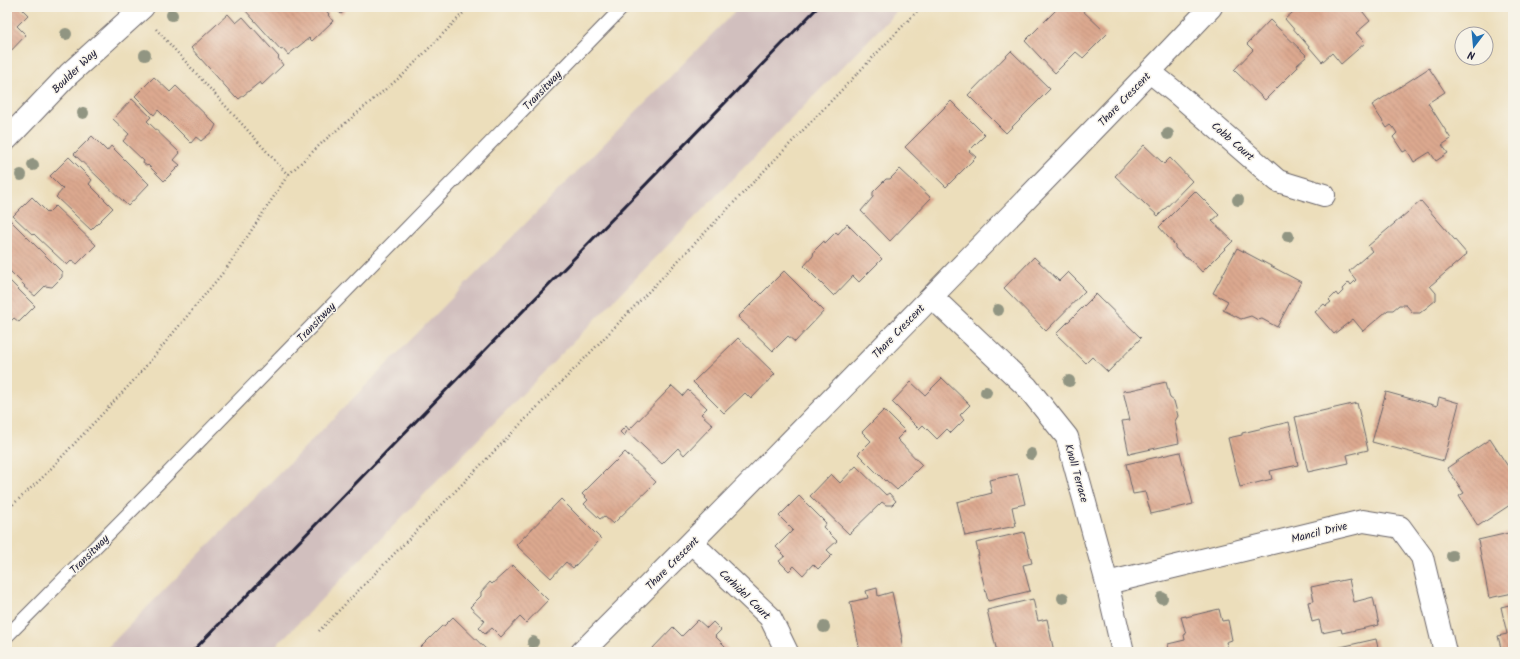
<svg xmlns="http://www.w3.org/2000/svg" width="1520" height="659" viewBox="0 0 1520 659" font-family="Kalam,sans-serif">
  <defs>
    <pattern id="building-back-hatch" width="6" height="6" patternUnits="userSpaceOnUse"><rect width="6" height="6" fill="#dca88f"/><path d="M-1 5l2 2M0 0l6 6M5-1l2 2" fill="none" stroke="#bc907c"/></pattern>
  </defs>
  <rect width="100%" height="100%" fill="#f7f3e8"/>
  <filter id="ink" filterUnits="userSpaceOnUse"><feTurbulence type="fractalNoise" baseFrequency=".025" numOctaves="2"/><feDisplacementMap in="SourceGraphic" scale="8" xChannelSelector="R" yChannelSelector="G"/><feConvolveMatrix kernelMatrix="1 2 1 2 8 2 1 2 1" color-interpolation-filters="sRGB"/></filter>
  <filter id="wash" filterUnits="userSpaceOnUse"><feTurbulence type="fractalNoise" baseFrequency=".012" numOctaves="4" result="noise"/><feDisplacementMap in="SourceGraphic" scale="16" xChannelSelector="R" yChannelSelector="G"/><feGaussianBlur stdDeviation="0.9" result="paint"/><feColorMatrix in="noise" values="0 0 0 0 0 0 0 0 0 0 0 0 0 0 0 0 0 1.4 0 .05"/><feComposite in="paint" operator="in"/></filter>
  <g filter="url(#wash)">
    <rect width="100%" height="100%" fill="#ecdebb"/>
    <path fill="#d1bfbe" d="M739 7H901L270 652H103Z"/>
    <g id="blocks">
      <g fill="url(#building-back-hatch)">
        <path d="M7 7H20L28 15 17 26 26 35 7 55Z"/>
        <path d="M248 7H323L329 14 328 15 333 21 312 41 309 38 288 55 283 49 281 50 245 10Z"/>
        <path d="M332 7H349L341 14 335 8 334 9Z"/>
        <path d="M1059 7 1060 9 1062 7H1079L1107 34 1083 58 1076 52 1055 73 1025 41Z"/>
        <path d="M1299 7H1359L1370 21 1356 33 1365 43 1341 64 1332 53 1322 62 1285 19Z"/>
        <path d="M228 14 236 23 243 17 279 57 278 58 283 65 262 85 260 82 239 99 236 96 235 97 191 48Z"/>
        <path d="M1270 20 1307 56 1297 65 1298 67 1265 100 1234 70 1253 50 1247 44Z"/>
        <path d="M1011 51 1050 89 1006 133 968 95Z"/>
        <path d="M1429 68 1445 92 1428 103 1451 139 1442 145 1448 153 1436 161 1430 152 1414 162 1407 150 1403 152 1393 137 1397 133 1393 127 1391 125 1387 128 1372 105Z"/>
        <path d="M154 77 170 92 176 86 216 125 213 131 201 141 196 137 191 143 158 110 154 115 135 96Z"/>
        <path d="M132 99 151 117 147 121 180 153 174 160 180 165 164 181 148 165 147 166 143 163 144 161 123 141 129 134 113 119Z"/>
        <path d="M951 101 985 135 969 151 976 157 946 187 905 147Z"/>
        <path d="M92 136 107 151 111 146 149 184 128 206 74 154Z"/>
        <path d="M1144 145 1164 164 1170 158 1192 181 1158 216 1115 176Z"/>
        <path d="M69 157 92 180 89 184 113 208 91 230 56 197 63 189 50 176Z"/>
        <path d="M900 169 931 198 890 241 861 211 873 197V192L886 179H890Z"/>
        <path d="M1195 191 1219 215 1212 221 1233 241 1202 272 1189 258H1186L1175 248V245L1159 227Z"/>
        <path d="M32 197 48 213 55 206 96 245 77 264 72 260 67 265 37 237 34 234 33 235 13 216Z"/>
        <path d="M1421 201 1467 254 1430 286 1436 293V300L1420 313H1413L1406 305H1399L1393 310H1388L1363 331 1353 319 1334 334 1315 312 1324 304 1326 306 1331 302 1329 300 1336 293 1338 296 1343 291 1342 289 1349 282 1351 285 1356 280 1349 271 1372 251 1368 246Z"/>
        <path d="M8 218 62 272V277L52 287 45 286 35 296 24 287 25 286 7 268Z"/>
        <path d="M847 224 882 259 859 282 853 276 834 296 804 266 813 256 814 251 824 241 825 243 836 232 838 234Z"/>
        <path d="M1237 248 1301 282 1277 327 1262 319 1258 320 1251 316 1241 319 1223 310 1228 301 1213 293Z"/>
        <path d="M1034 257 1059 281 1068 272 1082 286 1081 287 1085 291 1046 331 1004 288Z"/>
        <path d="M784 271 824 311 795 342 788 336 773 351 738 317Z"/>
        <path d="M7 278 35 306 19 322 14 318 9 323 7 322Z"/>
        <path d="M1096 294 1141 338 1108 372 1092 357 1086 363 1056 334Z"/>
        <path d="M738 338 775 374 751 399 745 393 724 413 693 382Z"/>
        <path d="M942 378 970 405 960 415 964 420 951 433 947 429 937 439 923 425 919 429 892 402 911 382 925 395Z"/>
        <path d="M1166 382 1170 398 1174 401 1178 416 1175 421 1179 443 1129 454 1122 421 1130 420 1123 391 1131 390Z"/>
        <path d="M672 386 683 396 688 390 707 408 701 414 713 425 684 455 678 448 662 464 627 431 624 436 620 432 626 426 629 430Z"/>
        <path d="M1386 392 1437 406 1439 397 1459 403 1444 461 1372 442Z"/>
        <path d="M1357 403 1368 450 1347 455 1349 463 1308 472 1295 417Z"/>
        <path d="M884 410 905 431 897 439 922 465 897 490 886 480 885 481 858 454 871 441 862 432Z"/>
        <path d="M1289 422 1298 465 1270 471 1272 479 1240 487 1228 438 1242 435V433Z"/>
        <path d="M1490 439 1513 474V503L1478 526 1459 496 1464 493 1447 468Z"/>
        <path d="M625 452 656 482 613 524 604 516 600 519 584 504 588 500 582 494 615 461V462Z"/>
        <path d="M1180 452 1193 504 1151 514 1145 492 1133 494 1126 464Z"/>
        <path d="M856 466 886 495 889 493 896 501 892 505H886L882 502 849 534 810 496 831 474 840 483Z"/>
        <path d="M1018 474 1025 504 1012 507 1016 526 965 536 957 502 992 493 989 480Z"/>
        <path d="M799 496 826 523 823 527 837 541 827 550 832 555 818 569 813 564 803 575 794 566 789 571 779 561 785 556 776 547 793 530 779 516Z"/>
        <path d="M561 499 601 539 573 568 566 562 551 578 516 545Z"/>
        <path d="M1024 532 1032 563 1023 565 1030 591 988 601 977 556H979L976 543Z"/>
        <path d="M1513 532V593L1489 598 1478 540Z"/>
        <path d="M513 565 548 600 526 623 520 617 501 637 492 628 485 634 479 628 485 621 470 607 481 596V592L490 582 492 584Z"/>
        <path d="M1349 579 1354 602 1373 597 1379 625 1342 633 1341 629 1322 633 1319 620 1312 622 1308 602 1314 601 1311 587Z"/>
        <path d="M877 588 878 596 892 592 902 638H901L903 650 895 652H860L850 602 868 598 866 591Z"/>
        <path d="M1033 599 1038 621 1047 619 1054 652H997L987 610Z"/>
        <path d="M1513 604V652H1502L1498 636 1507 634 1501 607Z"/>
        <path d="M1219 609 1222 621 1228 620 1232 640 1226 642 1229 652H1169L1168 644 1185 640 1184 635 1186 634 1181 617 1186 616V617Z"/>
        <path d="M453 617 489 652H416L442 626H444Z"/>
        <path d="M698 620 707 628 713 622 721 630 715 636 730 651 729 652H653L651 650 673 627 682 636Z"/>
        <path d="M1376 639 1379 652H1323V651Z"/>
      </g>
    </g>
  </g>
  <g filter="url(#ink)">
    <use href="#blocks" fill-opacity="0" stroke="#696468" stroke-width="1"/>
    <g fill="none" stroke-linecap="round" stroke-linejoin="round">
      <g stroke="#696468" stroke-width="15">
        <path id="lane" d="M7 636 136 506 623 7"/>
      </g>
      <g stroke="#696468" stroke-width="24">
        <g id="street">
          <path d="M1150 72 1180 96 1278 181 1324 195"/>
          <path d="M7 139 69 74 143 7"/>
          <path d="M932 297 1027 387 1067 437 1107 583 1123 652"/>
          <path d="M692 543 770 617 787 652"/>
          <path d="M1107 583 1363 521 1400 527 1422 557 1445 652"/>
          <path d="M582 652C714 521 843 388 972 255 1052 173 1132 91 1211 7"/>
        </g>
      </g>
      <g stroke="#696468" stroke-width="2.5" stroke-dasharray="1 3" stroke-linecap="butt">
        <path d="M156 29 288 175"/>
        <path d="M7 510 42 478 136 378 226 269 288 175 325 140 405 73 469 7"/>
        <path d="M319 631 587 356 921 7"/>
      </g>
      <use href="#lane" stroke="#fff" stroke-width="13"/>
      <use href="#street" stroke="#fff" stroke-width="22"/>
      <path stroke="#22223b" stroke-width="3" d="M192 652 818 7"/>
    </g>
    <g fill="#919582">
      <circle cx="172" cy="15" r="6"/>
      <circle cx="66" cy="34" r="6"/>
      <circle cx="145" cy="55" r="6"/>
      <circle cx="83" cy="113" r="6"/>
      <circle cx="1168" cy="134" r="6"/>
      <circle cx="33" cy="165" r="6"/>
      <circle cx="21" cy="175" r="6"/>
      <circle cx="1238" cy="200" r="6"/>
      <circle cx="1288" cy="236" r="6"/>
      <circle cx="998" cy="310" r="6"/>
      <circle cx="1069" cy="381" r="6"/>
      <circle cx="986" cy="392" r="6"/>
      <circle cx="1031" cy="454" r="6"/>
      <circle cx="1452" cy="556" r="6"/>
      <circle cx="1063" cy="598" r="6"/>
      <circle cx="1162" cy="598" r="6"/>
      <circle cx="824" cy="627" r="6"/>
      <circle cx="533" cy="642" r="6"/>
    </g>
  </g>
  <g text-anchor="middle" stroke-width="3" stroke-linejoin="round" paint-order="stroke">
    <g font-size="11" fill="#22223b" stroke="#f7f3e8">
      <text transform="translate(74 71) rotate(-44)" y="4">Boulder Way</text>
      <text transform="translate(542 90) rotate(-46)" y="4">Transitway</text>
      <text transform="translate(1124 99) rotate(-46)" y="4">Thare Crescent</text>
      <text transform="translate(1233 141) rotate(41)" y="4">Cobb Court</text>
      <text transform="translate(316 322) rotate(-46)" y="4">Transitway</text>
      <text transform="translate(898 331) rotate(-46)" y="4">Thare Crescent</text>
      <text transform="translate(1077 473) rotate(74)" y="4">Knoll Terrace</text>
      <text transform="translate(1319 532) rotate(-14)" y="4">Mancil Drive</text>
      <text transform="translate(89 554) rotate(-45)" y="4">Transitway</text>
      <text transform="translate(672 563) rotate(-45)" y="4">Thare Crescent</text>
      <text transform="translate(745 594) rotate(44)" y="4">Carhidel Court</text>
    </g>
  </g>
  <rect width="1520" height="659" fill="none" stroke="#f7f3e8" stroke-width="24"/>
  <g transform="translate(1474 46) rotate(196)"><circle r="19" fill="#f7f3e8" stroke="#a29fa3"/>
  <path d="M0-3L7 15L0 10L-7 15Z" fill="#1f6fb2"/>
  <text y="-6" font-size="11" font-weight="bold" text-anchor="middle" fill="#22223b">N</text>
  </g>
</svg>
